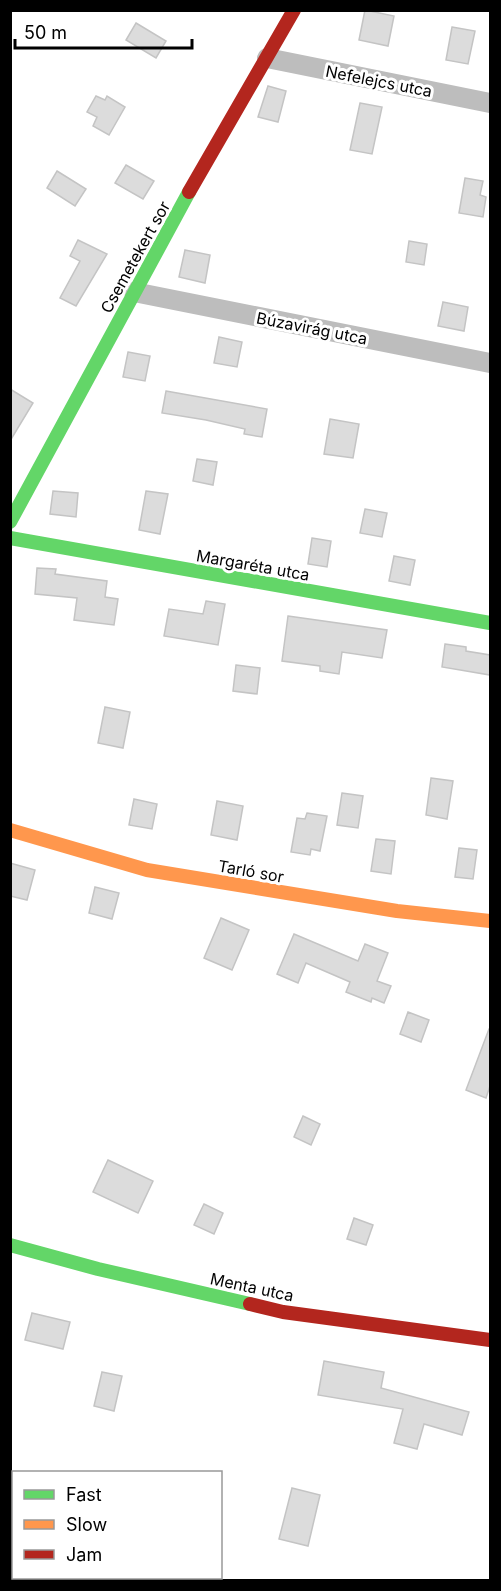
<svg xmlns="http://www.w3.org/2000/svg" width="501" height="1591" viewBox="0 0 501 1591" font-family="Inter,sans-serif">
  <rect width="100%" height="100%" fill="#fff"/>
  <g fill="#dcdcdc" stroke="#c4c4c4" stroke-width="1.5">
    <path d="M365 10 394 16 388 46 359 40Z"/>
    <path d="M136 23 166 41 156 58 126 40Z"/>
    <path d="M452 27 475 31 468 64 446 60Z"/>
    <path d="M268 86 286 91 278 122 258 117Z"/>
    <path d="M96 96 105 100 107 96 125 107 109 135 93 126 97 117 87 112Z"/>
    <path d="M360 103 382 107 372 154 350 150Z"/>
    <path d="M126 165 154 181 143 199 115 183Z"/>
    <path d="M57 171 86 189 75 206 47 188Z"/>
    <path d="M465 178 483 181 480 195 486 197 483 217 459 213Z"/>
    <path d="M78 240 107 254 76 306 60 298 80 261 70 256Z"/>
    <path d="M409 241 427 244 424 265 406 262Z"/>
    <path d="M185 250 210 255 205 283 179 277Z"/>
    <path d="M443 302 468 307 464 331 438 326Z"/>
    <path d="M219 337 242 342 237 367 214 363Z"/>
    <path d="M128 352 150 356 145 381 123 377Z"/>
    <path d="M10 389 33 403 10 441Z"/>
    <path d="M166 391 267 409 262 437 244 434 245 429 206 420 162 413Z"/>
    <path d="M330 419 359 424 353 458 324 454Z"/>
    <path d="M197 459 217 462 213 485 193 481Z"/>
    <path d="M53 491 78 493 76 517 50 514Z"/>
    <path d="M146 491 168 494 160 534 139 530Z"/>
    <path d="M365 509 387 513 382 537 360 533Z"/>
    <path d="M312 538 331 541 327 567 308 564Z"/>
    <path d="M394 556 415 560 410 585 389 581Z"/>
    <path d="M37 568 56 569 55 574 107 581 105 597 118 599 114 625 74 620 77 598 35 594Z"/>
    <path d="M206 601 225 604 218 645 164 636 169 609 203 614Z"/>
    <path d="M288 616 387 630 382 658 342 652 339 674 320 671V666L282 661Z"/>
    <path d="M445 644 466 647V651L490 655V675L442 667Z"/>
    <path d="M236 665 260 668 257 694 233 691Z"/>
    <path d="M105 707 130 712 123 748 98 743Z"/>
    <path d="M431 778 453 781 447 819 426 815Z"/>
    <path d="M342 793 363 796 358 828 337 825Z"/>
    <path d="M134 799 157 804 152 829 129 825Z"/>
    <path d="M217 801 243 806 237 840 211 835Z"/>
    <path d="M307 813 327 816 320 851 311 849 310 855 291 852 297 818 305 819Z"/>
    <path d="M376 839 395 841 391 874 371 871Z"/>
    <path d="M459 848 477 850 473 879 455 877Z"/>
    <path d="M10 863 35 870 27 900 10 896Z"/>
    <path d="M95 887 119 893 112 919 89 913Z"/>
    <path d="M221 918 249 930 232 970 204 958Z"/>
    <path d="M294 934 358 961 365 944 388 953 377 981 391 986 384 1003 372 998 371 1002 346 992 350 982 306 963 298 983 277 974Z"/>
    <path d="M408 1012 429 1020 421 1042 400 1034Z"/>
    <path d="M489 1029H490V1086L486 1098 466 1090Z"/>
    <path d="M303 1116 320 1124 311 1145 294 1137Z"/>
    <path d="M108 1160 153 1181 138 1213 93 1192Z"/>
    <path d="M204 1204 223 1213 214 1234 194 1225Z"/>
    <path d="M354 1218 373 1225 366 1245 347 1239Z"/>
    <path d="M32 1313 70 1322 63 1349 25 1340Z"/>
    <path d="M324 1361 384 1372 381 1388 469 1412 462 1435 424 1424 417 1449 394 1443 403 1409 318 1395Z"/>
    <path d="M102 1372 122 1376 114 1411 94 1406Z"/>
    <path d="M292 1488 320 1495 308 1546 279 1539Z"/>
  </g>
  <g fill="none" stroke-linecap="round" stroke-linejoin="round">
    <g stroke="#bdbdbd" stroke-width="20">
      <path d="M267 58 490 103"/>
      <path d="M134 292 490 363"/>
      <path d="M20 1578 33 1580"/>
    </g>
    <g stroke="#63d668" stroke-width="14">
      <path d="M10 522 189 192"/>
      <path d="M10 538 490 623"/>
      <path d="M10 1245 98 1269 250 1304"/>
    </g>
    <path stroke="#ff974d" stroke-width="14" d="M10 830 147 870 397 911 490 921"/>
    <g stroke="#b3261e" stroke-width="14">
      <path d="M189 192 294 10"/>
      <path d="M250 1304 283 1312 490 1340"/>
    </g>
  </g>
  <g text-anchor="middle" stroke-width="6" stroke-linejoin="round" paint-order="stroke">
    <g font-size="16" fill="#000" stroke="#fff">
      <text transform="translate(379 81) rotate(11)" y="6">Nefelejcs utca</text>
      <text transform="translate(135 257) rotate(-61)" y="6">Csemetekert sor</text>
      <text transform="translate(312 328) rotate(11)" y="6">Búzavirág utca</text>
      <text transform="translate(253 565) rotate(10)" y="6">Margaréta utca</text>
      <text transform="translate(251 871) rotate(10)" y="6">Tarló sor</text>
      <text transform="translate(252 1287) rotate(12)" y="6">Menta utca</text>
    </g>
  </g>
  <rect width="501" height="1591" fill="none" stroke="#000000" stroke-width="24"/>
  <rect x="12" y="1471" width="210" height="108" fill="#ffffff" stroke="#999999" stroke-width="1.5"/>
  <rect x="24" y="1490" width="30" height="9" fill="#63d668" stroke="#999999" stroke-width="1.5"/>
  <text x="66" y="1501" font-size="18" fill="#000000">Fast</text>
  <rect x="24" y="1520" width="30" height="9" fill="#ff974d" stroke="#999999" stroke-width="1.5"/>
  <text x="66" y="1531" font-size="18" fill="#000000">Slow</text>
  <rect x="24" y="1550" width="30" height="9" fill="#b3261e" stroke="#999999" stroke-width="1.5"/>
  <text x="66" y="1561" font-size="18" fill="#000000">Jam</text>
  <path d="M15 39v9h177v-9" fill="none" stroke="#000000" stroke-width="3"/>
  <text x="24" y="39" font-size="18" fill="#000000" stroke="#ffffff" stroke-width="4.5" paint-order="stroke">50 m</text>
</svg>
